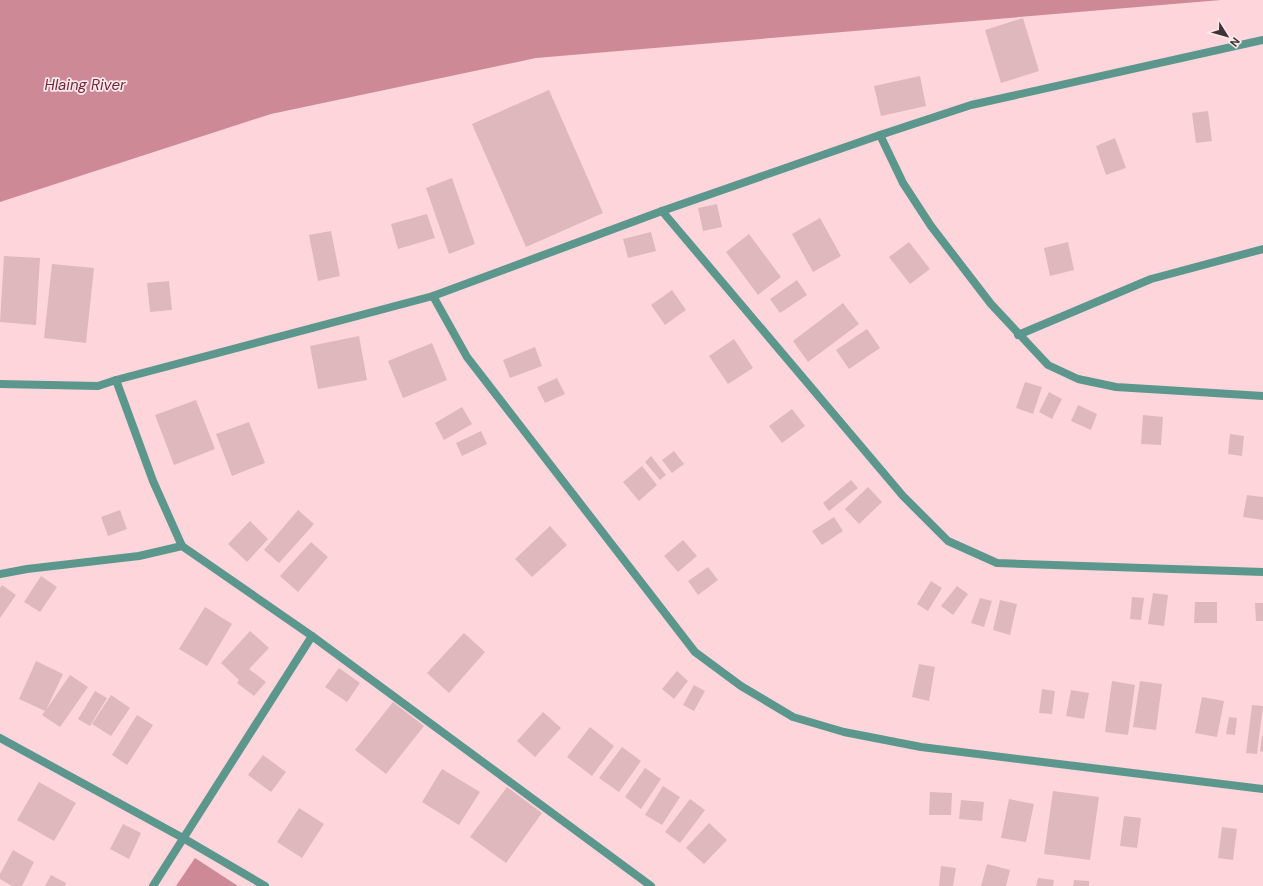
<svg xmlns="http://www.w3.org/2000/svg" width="1263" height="886" viewBox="0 0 1263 886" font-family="'DM Sans',sans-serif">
  <rect width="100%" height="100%" fill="#fed5db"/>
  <g fill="#ce8996">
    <path d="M0 0H1221L536 58 271 114 0 202Z"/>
    <path d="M195 858 238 886H176Z"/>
  </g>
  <g fill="#dfb8be">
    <path d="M1023 18 1039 71 1001 83 985 30Z"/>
    <path d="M920 76 926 106 881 116 874 86Z"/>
    <path d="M549 90 603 213 526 247 472 124Z"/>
    <path d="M1208 111 1212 141 1196 143 1192 113Z"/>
    <path d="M1115 138 1126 168 1106 175 1096 146Z"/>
    <path d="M452 178 475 244 449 254 426 188Z"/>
    <path d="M717 204 722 227 703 231 698 208Z"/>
    <path d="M427 214 435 238 398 249 391 224Z"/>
    <path d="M820 218 841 256 813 272 792 234Z"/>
    <path d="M331 231 340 276 318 281 309 235Z"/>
    <path d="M651 232 656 251 628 258 623 239Z"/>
    <path d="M749 234 781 277 758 295 726 252Z"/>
    <path d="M909 242 930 269 910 284 889 257Z"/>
    <path d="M1068 242 1074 270 1050 276 1044 248Z"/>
    <path d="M4 256 40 258 36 325 0 322Z"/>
    <path d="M52 264 94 268 86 343 44 338Z"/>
    <path d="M797 280 807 295 780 313 770 299Z"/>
    <path d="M169 281 172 310 150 312 147 283Z"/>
    <path d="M672 290 686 310 665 325 651 305Z"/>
    <path d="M843 303 859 324 808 362 793 341Z"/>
    <path d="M867 329 880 348 849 369 836 350Z"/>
    <path d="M359 336 367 380 318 389 310 346Z"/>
    <path d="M734 339 753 368 728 384 709 356Z"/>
    <path d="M432 343 447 380 403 398 388 361Z"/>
    <path d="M535 347 542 366 510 378 503 360Z"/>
    <path d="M557 378 565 394 545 403 537 387Z"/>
    <path d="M1025 382 1042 387 1033 414 1016 408Z"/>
    <path d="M1049 392 1062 399 1052 419 1039 412Z"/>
    <path d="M196 400 215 449 174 465 155 415Z"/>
    <path d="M1078 405 1097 414 1091 430 1071 421Z"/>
    <path d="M462 407 472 424 444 440 435 423Z"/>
    <path d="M792 409 805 426 782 443 769 426Z"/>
    <path d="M1143 415 1163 417 1161 445 1141 444Z"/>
    <path d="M249 422 265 463 232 476 216 434Z"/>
    <path d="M481 431 487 444 462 456 456 443Z"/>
    <path d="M1230 434 1244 436 1242 456 1228 454Z"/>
    <path d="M674 451 684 464 672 473 662 460Z"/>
    <path d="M651 456 666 475 660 480 645 462Z"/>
    <path d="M642 466 657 485 639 501 623 482Z"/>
    <path d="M851 480 858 488 829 511 823 503Z"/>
    <path d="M868 487 882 502 859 524 845 509Z"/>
    <path d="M1247 495 1263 497V520L1243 517Z"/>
    <path d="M120 510 127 529 108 536 101 517Z"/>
    <path d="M298 510 314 524 279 563 264 550Z"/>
    <path d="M834 517 843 531 822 545 812 531Z"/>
    <path d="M250 521 268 539 247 562 228 544Z"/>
    <path d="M550 526 567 545 532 577 515 559Z"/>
    <path d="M683 540 697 556 678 572 664 556Z"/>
    <path d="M311 542 328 557 298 592 280 576Z"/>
    <path d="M708 567 718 580 698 595 688 581Z"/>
    <path d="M41 576 57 587 40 612 24 602Z"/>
    <path d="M931 581 942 588 928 611 917 604Z"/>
    <path d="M2 585 16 595 0 618V588Z"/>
    <path d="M957 586 968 594 953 615 941 606Z"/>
    <path d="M1153 593 1168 595 1164 626 1148 624Z"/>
    <path d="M1132 597 1144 598 1141 620 1130 619Z"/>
    <path d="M980 598 992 601 984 627 971 623Z"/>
    <path d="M1000 600 1017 604 1010 635 993 630Z"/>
    <path d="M1195 602H1217V623H1194Z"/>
    <path d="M1255 603H1263V621H1256Z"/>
    <path d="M205 607 232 624 207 666 179 649Z"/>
    <path d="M250 631 269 648 249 669 266 682 254 696 237 683 239 680 221 663Z"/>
    <path d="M464 633 485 652 449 693 427 673Z"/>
    <path d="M36 661 63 674 46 710 70 675 88 687 60 727 42 715 45 711 19 699Z"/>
    <path d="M919 664 935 667 929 701 912 697Z"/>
    <path d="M339 668 360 683 347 702 325 687Z"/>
    <path d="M677 671 688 681 674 699 662 689Z"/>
    <path d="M1112 681 1135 685 1128 735 1105 732Z"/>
    <path d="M1140 681 1162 684 1156 730 1133 727Z"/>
    <path d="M694 685 705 691 694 711 683 705Z"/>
    <path d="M1042 689 1055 691 1052 714 1039 713Z"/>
    <path d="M1071 690 1089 693 1084 719 1066 716Z"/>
    <path d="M95 691 107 698 90 726 78 719Z"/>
    <path d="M111 695 130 708 111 736 92 724Z"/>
    <path d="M1202 697 1224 701 1217 737 1195 733Z"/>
    <path d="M393 702 424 726 386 774 355 750Z"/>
    <path d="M1252 705 1263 706 1257 754 1246 753Z"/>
    <path d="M543 712 561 728 535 757 517 741Z"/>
    <path d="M137 715 153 725 127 765 112 755Z"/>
    <path d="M1229 717 1237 718 1235 735 1226 734Z"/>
    <path d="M590 727 614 746 592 776 567 757Z"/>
    <path d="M1262 736H1263V752L1260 751Z"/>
    <path d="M622 747 641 761 619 792 599 778Z"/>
    <path d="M263 755 286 772 271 792 248 775Z"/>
    <path d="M645 768 661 779 641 809 625 797Z"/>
    <path d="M442 769 480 792 459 825 422 802Z"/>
    <path d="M39 782 76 803 54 841 17 820Z"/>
    <path d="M663 786 680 797 662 825 645 815Z"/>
    <path d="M507 787 542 813 506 863 470 837Z"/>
    <path d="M1053 791 1099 797 1090 860 1044 854Z"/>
    <path d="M930 792 952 793 951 815H929Z"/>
    <path d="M690 799 705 810 680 843 665 832Z"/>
    <path d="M1009 799 1034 804 1026 842 1001 838Z"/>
    <path d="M961 800 984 802 982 821 959 819Z"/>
    <path d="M299 808 324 824 302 858 277 842Z"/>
    <path d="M1124 816 1141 818 1137 848 1120 846Z"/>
    <path d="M709 823 727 840 704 864 686 848Z"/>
    <path d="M123 824 141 833 129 859 110 849Z"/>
    <path d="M1222 827 1237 829 1233 860 1218 858Z"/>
    <path d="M13 850 34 862 22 886H12L0 879V874Z"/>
    <path d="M987 864 1010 870 1006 886H981Z"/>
    <path d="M941 866 956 868 953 886H939Z"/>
    <path d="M51 875 66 883 65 886H45Z"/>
    <path d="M1038 878 1054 880 1053 886H1036Z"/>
    <path d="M1074 880 1089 881V886H1073Z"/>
  </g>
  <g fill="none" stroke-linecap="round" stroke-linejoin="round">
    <g stroke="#5b978c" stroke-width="8">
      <path d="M880 135 903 183 931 226 991 304 1048 365 1078 379 1116 387 1263 396"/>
      <path d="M662 211 903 496 948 541 997 563 1263 572"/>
      <path d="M433 296 467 357 695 652 741 686 793 717 844 732 921 747 1263 789"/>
      <path d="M1018 335 1151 279 1263 249"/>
      <path d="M116 380 153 481 182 546 312 636 651 886"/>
      <path d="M0 384 98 386 116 380 433 296 662 211 880 135 971 105 1263 40"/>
      <path d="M0 574 27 569 139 556 182 546"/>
      <path d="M0 738 183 838 265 886"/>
      <path d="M153 886 312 636"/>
    </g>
  </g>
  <g text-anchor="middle" stroke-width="3.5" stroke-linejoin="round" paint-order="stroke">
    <g font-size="15" font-style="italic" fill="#75243a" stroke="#faeaec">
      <text x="85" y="90">Hlaing River</text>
    </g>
  </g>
  <g transform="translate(1227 36) rotate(127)" stroke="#faeaec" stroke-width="3" paint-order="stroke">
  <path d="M0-3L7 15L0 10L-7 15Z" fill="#423235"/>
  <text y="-6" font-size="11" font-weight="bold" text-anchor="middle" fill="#423235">N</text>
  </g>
</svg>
